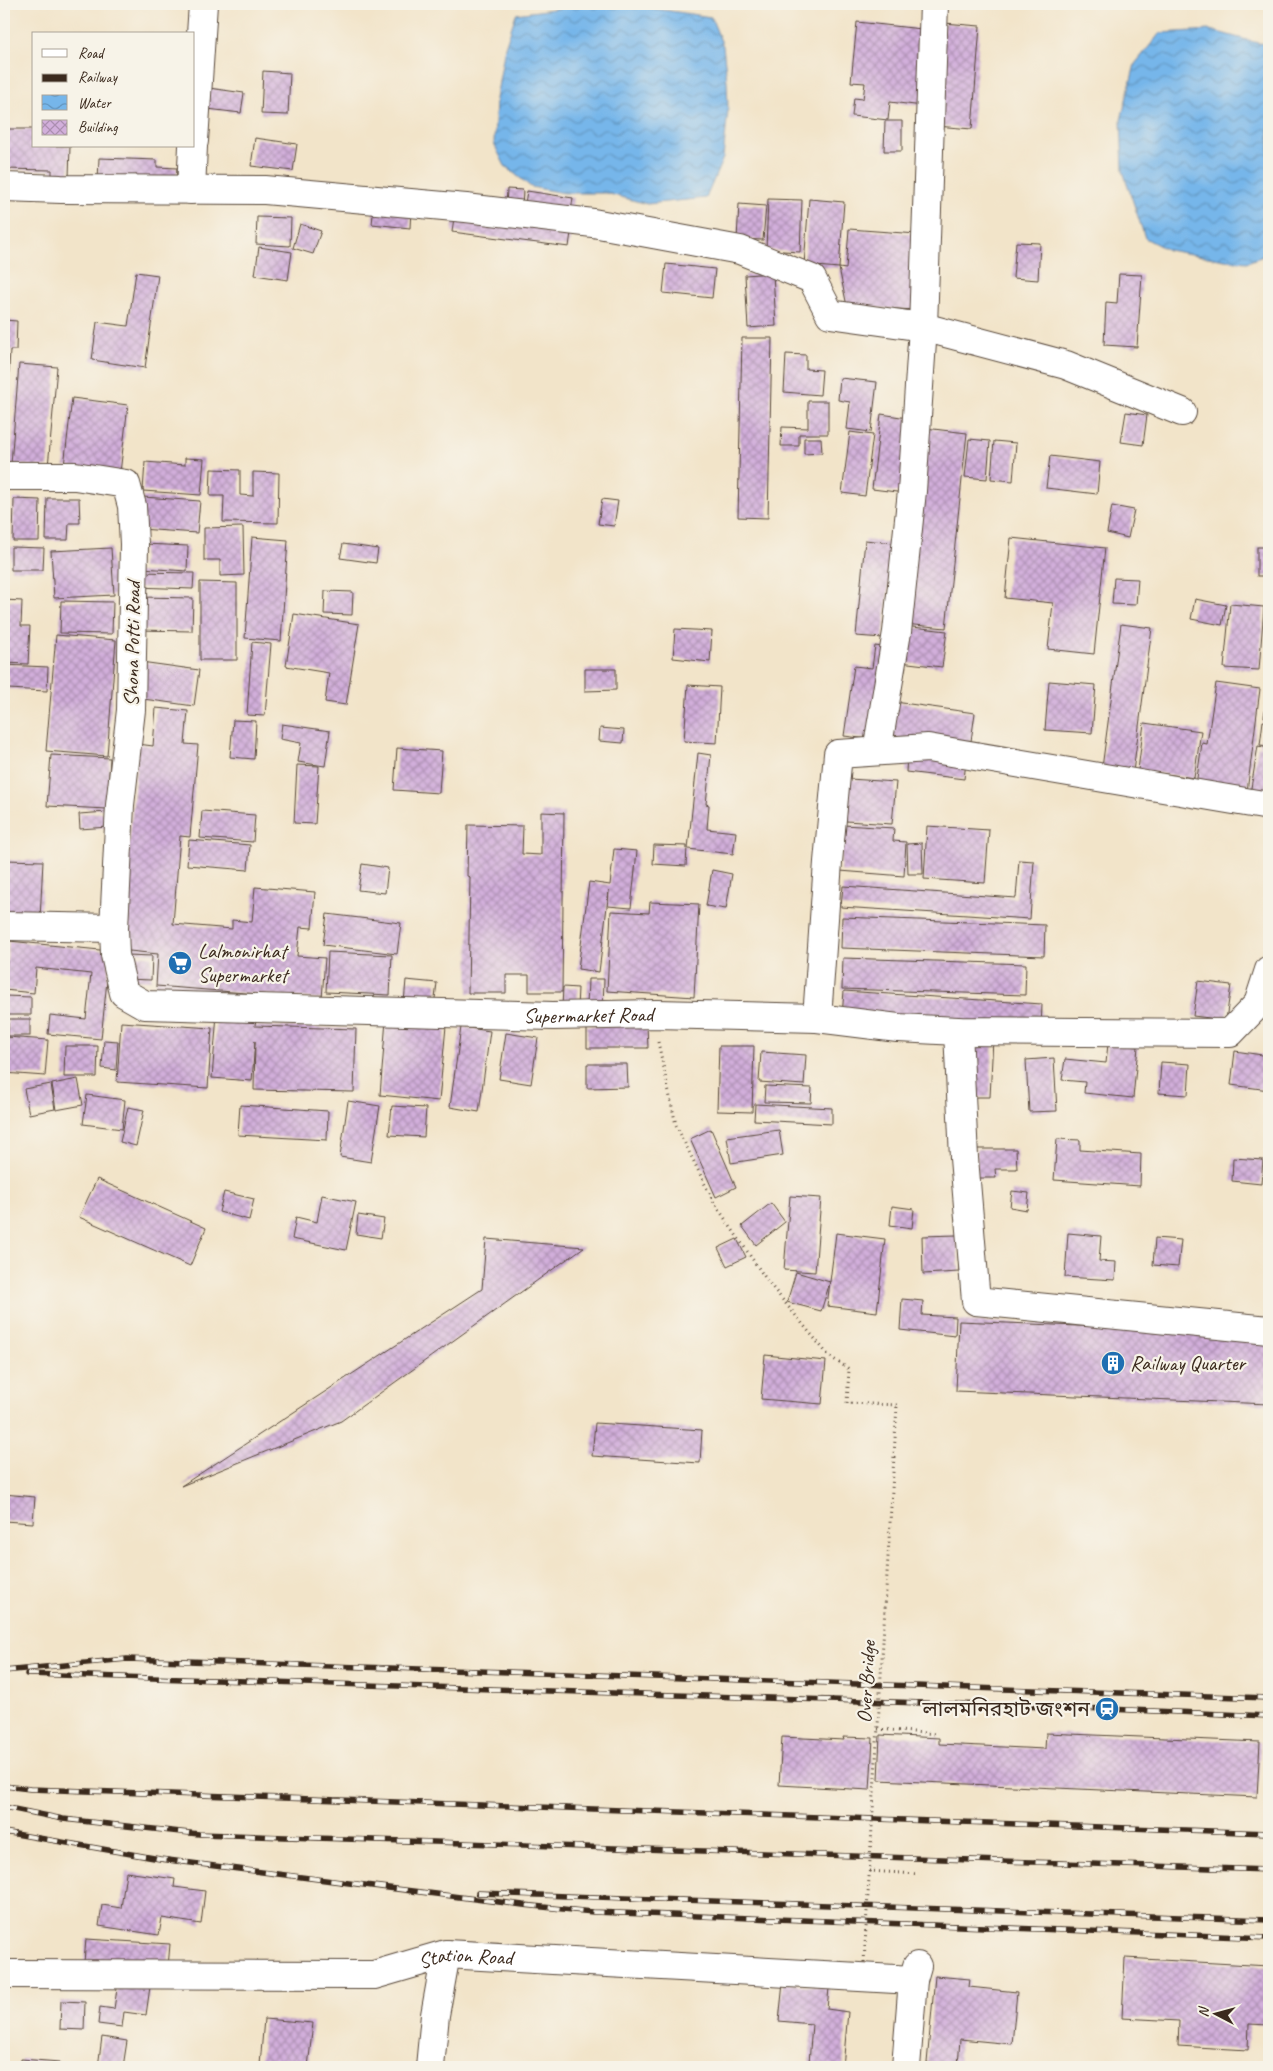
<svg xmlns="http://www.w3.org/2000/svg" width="1273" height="2071" viewBox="0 0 1273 2071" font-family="Caveat,'Noto Sans Bengali',sans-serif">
  <defs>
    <pattern id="water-waves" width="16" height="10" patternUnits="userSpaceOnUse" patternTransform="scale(1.25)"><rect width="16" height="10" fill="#76b6ea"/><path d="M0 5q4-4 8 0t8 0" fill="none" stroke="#6294bd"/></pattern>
    <pattern id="building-cross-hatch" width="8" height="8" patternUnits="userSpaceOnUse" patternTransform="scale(1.25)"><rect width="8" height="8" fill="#d2afdb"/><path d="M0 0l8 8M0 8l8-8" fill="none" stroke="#ac8fb1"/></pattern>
  </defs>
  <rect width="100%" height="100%" fill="#f7f3e8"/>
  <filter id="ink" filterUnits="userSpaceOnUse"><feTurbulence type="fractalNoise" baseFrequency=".02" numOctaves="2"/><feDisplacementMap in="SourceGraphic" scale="10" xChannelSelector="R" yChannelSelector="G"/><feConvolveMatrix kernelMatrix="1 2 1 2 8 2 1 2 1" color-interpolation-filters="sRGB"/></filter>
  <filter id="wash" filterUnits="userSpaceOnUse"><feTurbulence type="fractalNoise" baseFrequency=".0096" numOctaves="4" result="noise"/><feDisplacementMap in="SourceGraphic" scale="20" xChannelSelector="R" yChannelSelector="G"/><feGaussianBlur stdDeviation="1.12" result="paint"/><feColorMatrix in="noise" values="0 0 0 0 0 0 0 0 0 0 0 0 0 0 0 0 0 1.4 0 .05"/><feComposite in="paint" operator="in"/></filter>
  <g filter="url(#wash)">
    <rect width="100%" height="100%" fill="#f2e4c9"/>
    <g fill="url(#water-waves)" stroke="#587084">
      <path d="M589 4H623L711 17 723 46 727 81 728 110 723 158 706 198 647 204 606 193H564L531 187 505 166 494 144 496 99 505 47 516 14Z"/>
      <path d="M1210 30 1258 43 1269 44V254L1247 262 1225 260 1168 250 1145 238 1123 171 1121 120 1135 64 1160 33Z"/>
    </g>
    <g id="blocks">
      <g fill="url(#building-cross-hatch)">
        <path d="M857 22 931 30 923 106 890 102 888 120 852 116 854 98 863 99 865 83 851 82Z"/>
        <path d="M944 23 980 26 972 129 936 126Z"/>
        <path d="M263 71 290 73 288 115 261 114Z"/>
        <path d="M202 87 244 93 241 113 199 108Z"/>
        <path d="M885 121H902V151H884Z"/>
        <path d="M4 129H34V146H70L69 177H52V170L4 169Z"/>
        <path d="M255 138 297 144 293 171 251 166Z"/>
        <path d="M99 158 157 160V167L177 168 176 185 98 181Z"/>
        <path d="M507 189 523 190 522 210 506 208Z"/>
        <path d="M527 191 573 198 570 217 524 210Z"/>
        <path d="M768 199 802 200 800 252 766 250Z"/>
        <path d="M809 199 844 202 839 268 804 265Z"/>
        <path d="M739 204 766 206 763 240 737 239Z"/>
        <path d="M374 205 411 209 410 228 372 224Z"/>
        <path d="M455 210 572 225 569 247 452 232Z"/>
        <path d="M257 217 291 218 290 246 256 244Z"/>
        <path d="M300 224 321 231 313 254 293 248Z"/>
        <path d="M849 229 917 234 915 310 847 306 839 268 846 269Z"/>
        <path d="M1016 242 1040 243 1038 280 1013 278Z"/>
        <path d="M259 247 292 252 288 280 255 275Z"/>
        <path d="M666 264 715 269 712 298 663 293Z"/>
        <path d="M136 272 158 275 145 368 92 360 97 322 128 326Z"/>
        <path d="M773 273 776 326 748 328 745 275Z"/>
        <path d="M1119 274 1142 275 1137 347 1104 345 1106 302 1117 303Z"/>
        <path d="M4 320 17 321 16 350H10L7 405H4Z"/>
        <path d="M742 338H772L768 518 738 517Z"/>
        <path d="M786 354 806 355V369L822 370 820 395 784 392Z"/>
        <path d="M19 364 57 367 48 467 11 464Z"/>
        <path d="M840 378 877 382 871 432 847 429 850 402 838 400Z"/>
        <path d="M72 398 128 405 120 473 64 466Z"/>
        <path d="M808 401H828V434H799V446H781L782 427 808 428Z"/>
        <path d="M1126 412 1147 415 1143 445 1121 442Z"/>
        <path d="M881 414 914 419 905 493 872 489Z"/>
        <path d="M925 428 967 433 946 628 904 624Z"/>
        <path d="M850 432 873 435 865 496 842 493Z"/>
        <path d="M804 438H821L822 453 804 454Z"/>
        <path d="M969 439 990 441 987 479 965 477Z"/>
        <path d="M994 441 1016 443 1013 481 991 479Z"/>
        <path d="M1050 456 1100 462 1097 494 1046 488Z"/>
        <path d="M185 458 204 459 201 495 143 491 145 462 185 465Z"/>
        <path d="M211 469 240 470V495L253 496V472L279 473 278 523 223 522 224 496H210Z"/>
        <path d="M143 497 200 501 197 533 140 529Z"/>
        <path d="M47 498H79L80 523H69L68 540H46Z"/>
        <path d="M4 499H7L5 528H4Z"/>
        <path d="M14 499 40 500 39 541H13Z"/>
        <path d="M602 499 618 501 614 526 598 524Z"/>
        <path d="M1112 506 1134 510 1128 538 1107 533Z"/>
        <path d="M243 527 244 575 220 576V560H204V528Z"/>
        <path d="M252 537 288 540 281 641 245 638Z"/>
        <path d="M1011 538 1105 548 1094 654 1048 649 1053 603 1005 598Z"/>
        <path d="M865 540 893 543 883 638 856 636Z"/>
        <path d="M144 544 188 546 187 571 142 568Z"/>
        <path d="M343 544 378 549 376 563 340 558Z"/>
        <path d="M11 547 44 548 43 570H11Z"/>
        <rect x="1257" y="547" width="12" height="29"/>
        <path d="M111 548 114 595 54 598 51 551Z"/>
        <path d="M137 572 194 573 193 589 136 587Z"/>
        <path d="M1114 578 1138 579 1136 605 1112 604Z"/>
        <path d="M200 582 237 583V660H200Z"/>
        <path d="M325 591 353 592 352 615 324 614Z"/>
        <path d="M139 597 193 598 192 631 138 630Z"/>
        <path d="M1195 599 1226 605 1222 625 1191 619Z"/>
        <path d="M4 600 22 601 21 626H30L28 664 4 663Z"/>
        <path d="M61 601 113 602 112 634 60 633Z"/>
        <path d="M1230 604 1264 607 1259 670 1224 668Z"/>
        <path d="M294 614 359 624 346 705 325 702 329 673 286 666Z"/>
        <path d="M1121 624 1152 628 1133 772 1102 768Z"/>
        <path d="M904 626 947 631 942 667 900 662Z"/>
        <path d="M675 629 712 631 710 662 673 658Z"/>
        <path d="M56 635 116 640 107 756 46 751Z"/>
        <path d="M252 642 271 644 265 716 247 715Z"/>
        <path d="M875 646 890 648 877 740 844 736 854 666 872 668Z"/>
        <path d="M141 662 199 670 194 706 136 698Z"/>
        <path d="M4 665 48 667 47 691 8 689 9 676H4Z"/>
        <path d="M585 669H616V690L585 691Z"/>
        <path d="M1049 681 1096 685 1092 733 1045 730Z"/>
        <path d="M1216 683 1260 689 1247 792 1196 785 1202 743 1207 744Z"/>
        <path d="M688 685 720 687 717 743 684 741Z"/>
        <path d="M1268 690H1269V718L1264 717Z"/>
        <path d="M895 702 975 713 970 748 890 737Z"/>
        <path d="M156 708 188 711 185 744 198 745 190 837 180 836 173 924 232 929V920L252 922 255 887 315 892 312 928 300 927 297 956 325 958 322 999 156 986 158 954 120 950 138 744 153 746Z"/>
        <path d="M233 720 256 721 254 759 230 757Z"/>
        <path d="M1263 721 1269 722V746L1260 745Z"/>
        <path d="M1144 723 1201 731 1194 778 1138 770Z"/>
        <path d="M282 724 330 731 325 766 298 762 301 743 280 739Z"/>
        <path d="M600 728 624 730 623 743 599 741Z"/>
        <path d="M1258 746 1269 748V797L1250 794Z"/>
        <path d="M397 748 442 751 439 793 394 790Z"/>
        <path d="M698 753 711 755 706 804 709 805 707 829 736 832 733 854 688 849Z"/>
        <path d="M51 755 110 758 107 809 47 806Z"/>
        <path d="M907 755 966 762 964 779 906 772Z"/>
        <path d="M297 765 319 766 315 824 294 823Z"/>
        <path d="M849 779 896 782 892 824 846 821Z"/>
        <path d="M202 811 255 815 253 842 200 838Z"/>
        <path d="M107 812 108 827 80 829 79 814Z"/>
        <path d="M541 812 564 813 562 992H529V975H506V993H468L470 877 467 876 468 825 523 826 522 854 541 855Z"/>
        <path d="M843 825 894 828 893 841 906 842 904 876 840 871Z"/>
        <path d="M927 826 989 830 985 883 924 879Z"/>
        <path d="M189 840 250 845 248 870 187 865Z"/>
        <path d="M922 843 923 874H908L907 844Z"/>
        <path d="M654 845 687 846 686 866 653 864Z"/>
        <path d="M614 849 637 851 631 908 608 906 609 890 599 972 578 969 589 882 610 885Z"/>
        <path d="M4 860 43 861 40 919 4 917Z"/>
        <path d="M1019 860 1034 861 1030 919 841 907 843 886 1016 898Z"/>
        <path d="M362 864 388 868 385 893 358 890Z"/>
        <path d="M712 870 732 874 726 909 706 906Z"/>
        <path d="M650 902 699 904 694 997 607 991 611 911 649 913Z"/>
        <path d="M327 914 401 923 397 954 323 945Z"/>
        <path d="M842 917 1045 925 1044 956 841 948Z"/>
        <path d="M9 941 110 951 101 1039 48 1034 50 1015 86 1019 91 974 36 968 34 993 4 990Z"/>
        <path d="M328 952 392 955 390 995 326 992Z"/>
        <path d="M127 955 152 956 151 980 126 979Z"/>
        <path d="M843 958 1026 964 1025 995 842 989Z"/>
        <path d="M588 979H604L603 1008 587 1007Z"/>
        <path d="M406 980 437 983 434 1006 404 1003Z"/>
        <path d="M1198 981 1231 985 1226 1020 1193 1016Z"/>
        <path d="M563 987 578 988 577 1008 562 1007Z"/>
        <path d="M844 991 1042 1004 1041 1029 842 1016Z"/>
        <path d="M5 996 31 997V1015H4Z"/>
        <path d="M217 1014 256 1017 255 1026 356 1029 354 1092 254 1090 255 1041 252 1081 212 1078Z"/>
        <rect x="8" y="1019" width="22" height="17"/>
        <path d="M386 1020 446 1026 439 1101 380 1095Z"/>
        <path d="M121 1022 212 1028 208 1088 117 1082Z"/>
        <path d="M647 1025 648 1048H587V1026Z"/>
        <path d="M461 1027 490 1031 479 1112 450 1107Z"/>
        <path d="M506 1033 538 1038 531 1084 499 1079Z"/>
        <path d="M6 1037 48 1040 45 1076 4 1073Z"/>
        <path d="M971 1037 993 1039 990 1097H967Z"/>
        <path d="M104 1040 118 1041 116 1070 102 1068Z"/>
        <path d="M1108 1044 1138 1047 1133 1098 1084 1093 1085 1082 1062 1080 1065 1059 1106 1063Z"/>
        <path d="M65 1046H98L97 1077H64Z"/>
        <path d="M719 1046H754L752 1112 717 1111Z"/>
        <path d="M1235 1051 1269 1056V1090L1231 1085Z"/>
        <path d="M761 1052 806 1055 804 1085 759 1082Z"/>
        <path d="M1054 1058 1057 1111 1029 1112 1026 1060Z"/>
        <path d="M1161 1062 1190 1064 1188 1095 1159 1093Z"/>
        <path d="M587 1064H627L628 1087 587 1088Z"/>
        <path d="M78 1079 83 1105 56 1110 52 1084Z"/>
        <path d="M51 1084 55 1109 29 1114 24 1089Z"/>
        <path d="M765 1086 812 1088 811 1103 764 1102Z"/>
        <path d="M87 1095 125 1100 122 1129 83 1124Z"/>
        <path d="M348 1101 380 1106 371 1162 340 1157Z"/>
        <path d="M755 1104 832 1108V1124L754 1120Z"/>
        <path d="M240 1105 328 1111 327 1140 238 1135Z"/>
        <path d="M392 1106 426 1108 424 1137 389 1135Z"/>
        <path d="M128 1107 144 1110 136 1146 120 1142Z"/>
        <path d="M711 1129 736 1187 716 1197 690 1139Z"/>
        <path d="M779 1130 783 1155 731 1163 727 1137Z"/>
        <path d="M1057 1139 1080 1140V1150L1141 1154 1140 1186 1054 1180Z"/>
        <path d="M977 1149H1016L1017 1169H995L996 1178H977Z"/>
        <path d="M1233 1158 1263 1160 1261 1184 1232 1181Z"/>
        <path d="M97 1179 206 1228 190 1266 79 1217Z"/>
        <path d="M1012 1191 1029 1193 1027 1210 1010 1207Z"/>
        <path d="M224 1192 254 1199 249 1220 219 1212Z"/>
        <path d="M322 1195 356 1202 346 1250 292 1239 296 1217 317 1222Z"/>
        <path d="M790 1196 821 1198 815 1272 784 1270Z"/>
        <path d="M771 1203 785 1222 756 1245 742 1226Z"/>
        <path d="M892 1206 914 1209 912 1228 890 1225Z"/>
        <path d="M358 1215 384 1219 381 1238 356 1234Z"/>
        <path d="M836 1233 885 1239 877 1312 827 1306Z"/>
        <path d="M1068 1233 1101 1236 1099 1261 1116 1262 1115 1280 1065 1277Z"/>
        <path d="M957 1235 959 1272 923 1274 922 1236Z"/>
        <path d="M1155 1238 1181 1240 1178 1267 1153 1265Z"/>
        <path d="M486 1239 584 1247 341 1421 181 1486 482 1289Z"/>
        <path d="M737 1239 746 1257 727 1266 718 1248Z"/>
        <path d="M796 1272 830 1282 821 1311 787 1302Z"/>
        <path d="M902 1299 923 1301 922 1315 956 1317 955 1336 900 1330Z"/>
        <path d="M959 1321 1269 1334V1404L956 1391Z"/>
        <path d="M765 1355 826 1361 822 1404 761 1399Z"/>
        <path d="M595 1423 702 1430 700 1463 592 1456Z"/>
        <path d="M4 1494 35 1497 33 1523 4 1521Z"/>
        <path d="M1046 1733 1260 1742 1257 1797 878 1780 880 1735 939 1738V1744L1045 1749Z"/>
        <path d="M782 1737 844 1740 843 1737 873 1738 870 1790 779 1785Z"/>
        <path d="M126 1872 175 1879 174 1887 205 1891 201 1924 162 1918 159 1935 99 1926 102 1905 121 1908Z"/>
        <path d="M86 1939 170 1944 168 1967 84 1962Z"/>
        <path d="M1125 1958 1269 1966V2025L1249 2024 1248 2050 1178 2046 1179 2021 1122 2018Z"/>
        <path d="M935 1976 970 1979 969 1987 1017 1992 1012 2044 960 2039 958 2066 927 2063Z"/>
        <path d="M118 1982 150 1987 146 2015 124 2012 122 2027 98 2024 100 2007 114 2009Z"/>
        <path d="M783 1983 829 1988 827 2009 848 2012 843 2067 809 2063 812 2024 779 2021Z"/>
        <path d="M61 2001 85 2002 84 2030 60 2029Z"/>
        <path d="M264 2019 313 2023 308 2067 260 2065Z"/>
        <path d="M102 2037 127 2041 123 2067H98Z"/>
        <path d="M21 2059 60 2062V2067H21Z"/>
      </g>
    </g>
  </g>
  <g filter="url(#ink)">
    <use href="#blocks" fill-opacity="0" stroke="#564638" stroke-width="1"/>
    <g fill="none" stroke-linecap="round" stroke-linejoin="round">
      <g stroke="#564638" stroke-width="30">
        <g id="minor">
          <path d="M194 141 203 4"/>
          <path d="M4 187 61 189 265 190 466 208 593 223 740 250 812 279 830 314 923 327 1066 365 1182 412"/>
          <path d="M191 190 193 146"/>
          <path d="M877 751 897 632 912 491 923 327 934 4"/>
          <path d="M1258 1004 1269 970"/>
          <path d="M817 1018 898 1028 958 1031 1230 1033 1258 1004H1269"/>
          <path d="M958 1031 964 1158 976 1301 1269 1330"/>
          <path id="s1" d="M4 1974 374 1975 446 1954 913 1980 917 1966"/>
          <path d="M430 2067 435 2015 446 1954"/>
        </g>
      </g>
      <g stroke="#564638" stroke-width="30">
        <g id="major">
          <path id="s2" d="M4 476H75L126 484 132 506 134 544 131 710 120 805 114 928 115 955 124 993 145 1005 553 1016 657 1014 817 1018 828 862 838 754 928 748 1269 806"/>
          <path d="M4 926 114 928"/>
          <path d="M906 2067 913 1980"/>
        </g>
      </g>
      <g stroke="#564638" stroke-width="3" stroke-dasharray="1 4" stroke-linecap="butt">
        <path d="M658 1042 676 1125 713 1201 768 1282 829 1356 849 1369 847 1403 897 1405"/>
        <path d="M878 1729 936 1734"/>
        <path d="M869 1871 917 1874"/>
      </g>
      <use href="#minor" stroke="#fff" stroke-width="28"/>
      <use href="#major" stroke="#fff" stroke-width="28"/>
      <g stroke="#3b2a1e" stroke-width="5.5">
        <g id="rail">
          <path d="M4 1671 127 1659 1269 1698"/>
          <path d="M27 1674 1107 1709 1269 1716"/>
          <path d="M4 1786 30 1789 1269 1833"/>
          <path d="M4 1807 63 1819 199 1834 1269 1870"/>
          <path d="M4 1832 160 1859 523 1905 593 1912 1269 1938"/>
          <path d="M478 1893 1269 1920"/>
        </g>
      </g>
      <use href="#rail" stroke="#f7f3e8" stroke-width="4" stroke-dasharray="11" stroke-linecap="butt"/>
      <path stroke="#564638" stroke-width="3" stroke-dasharray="1 4" stroke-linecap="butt" d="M864 1962 897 1405"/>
    </g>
  </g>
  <defs>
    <g id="supermarket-disc" transform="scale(1.25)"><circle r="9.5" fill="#1f6fb2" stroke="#f7f3e8"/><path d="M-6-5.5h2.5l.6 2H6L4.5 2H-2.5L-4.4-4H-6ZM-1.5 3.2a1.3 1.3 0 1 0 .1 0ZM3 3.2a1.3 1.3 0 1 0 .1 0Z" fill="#fff"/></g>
    <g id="building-disc" transform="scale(1.25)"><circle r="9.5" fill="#1f6fb2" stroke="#f7f3e8"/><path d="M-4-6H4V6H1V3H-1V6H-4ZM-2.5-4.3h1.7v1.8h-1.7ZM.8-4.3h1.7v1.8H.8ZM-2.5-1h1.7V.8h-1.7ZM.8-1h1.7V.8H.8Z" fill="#fff"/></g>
    <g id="station-disc" transform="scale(1.25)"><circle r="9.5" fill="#1f6fb2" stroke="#f7f3e8"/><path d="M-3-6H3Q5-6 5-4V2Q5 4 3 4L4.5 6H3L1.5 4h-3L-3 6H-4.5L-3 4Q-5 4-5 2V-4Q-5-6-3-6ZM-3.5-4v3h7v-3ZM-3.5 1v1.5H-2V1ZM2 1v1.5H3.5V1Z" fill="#fff"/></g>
  </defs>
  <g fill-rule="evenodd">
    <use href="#supermarket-disc" x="180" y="963"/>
    <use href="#building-disc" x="1113" y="1363"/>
    <use href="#station-disc" x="1107" y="1709"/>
  </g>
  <g text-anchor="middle" stroke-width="4.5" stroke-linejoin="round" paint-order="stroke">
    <g font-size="21" fill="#3b2a1e" stroke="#f7f3e8">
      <text transform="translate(132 644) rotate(-89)" y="7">Shona Potti Road</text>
      <text dy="7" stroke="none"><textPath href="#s2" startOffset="1102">Supermarket Road</textPath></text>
      <text transform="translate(866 1682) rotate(-87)" y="7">Over Bridge</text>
      <text dy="7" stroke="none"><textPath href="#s1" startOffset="464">Station Road</textPath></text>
    </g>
    <g font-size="21" fill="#3b2a1e" stroke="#f7f3e8" text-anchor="start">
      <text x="198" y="958">Lalmonirhat<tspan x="198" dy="24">Supermarket</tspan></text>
      <text x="1130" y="1370">Railway Quarter</text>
      <text x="1090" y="1716" text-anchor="end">লালমনিরহাট জংশন</text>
    </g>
  </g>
  <rect width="1273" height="2071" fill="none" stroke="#f7f3e8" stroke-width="20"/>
  <rect x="32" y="32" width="162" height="115" fill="#f7f3e8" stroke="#aca397"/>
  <rect x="42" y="49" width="25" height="8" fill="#ffffff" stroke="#aca397"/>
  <text x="78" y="58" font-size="15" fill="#3b2a1e">Road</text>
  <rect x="42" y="74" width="25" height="8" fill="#3b2a1e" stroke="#aca397"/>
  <text x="78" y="82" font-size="15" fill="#3b2a1e">Railway</text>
  <rect x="42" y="95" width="25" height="15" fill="url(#water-waves)" stroke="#aca397"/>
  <text x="78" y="108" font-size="15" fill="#3b2a1e">Water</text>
  <rect x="42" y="120" width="25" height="15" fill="url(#building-cross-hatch)" stroke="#aca397"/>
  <text x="78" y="132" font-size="15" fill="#3b2a1e">Building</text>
  <g transform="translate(1216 2014) rotate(276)" stroke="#f7f3e8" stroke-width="4" paint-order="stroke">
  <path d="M0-4L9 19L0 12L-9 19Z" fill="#3b2a1e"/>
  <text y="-8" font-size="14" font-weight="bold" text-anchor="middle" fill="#3b2a1e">N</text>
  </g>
</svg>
